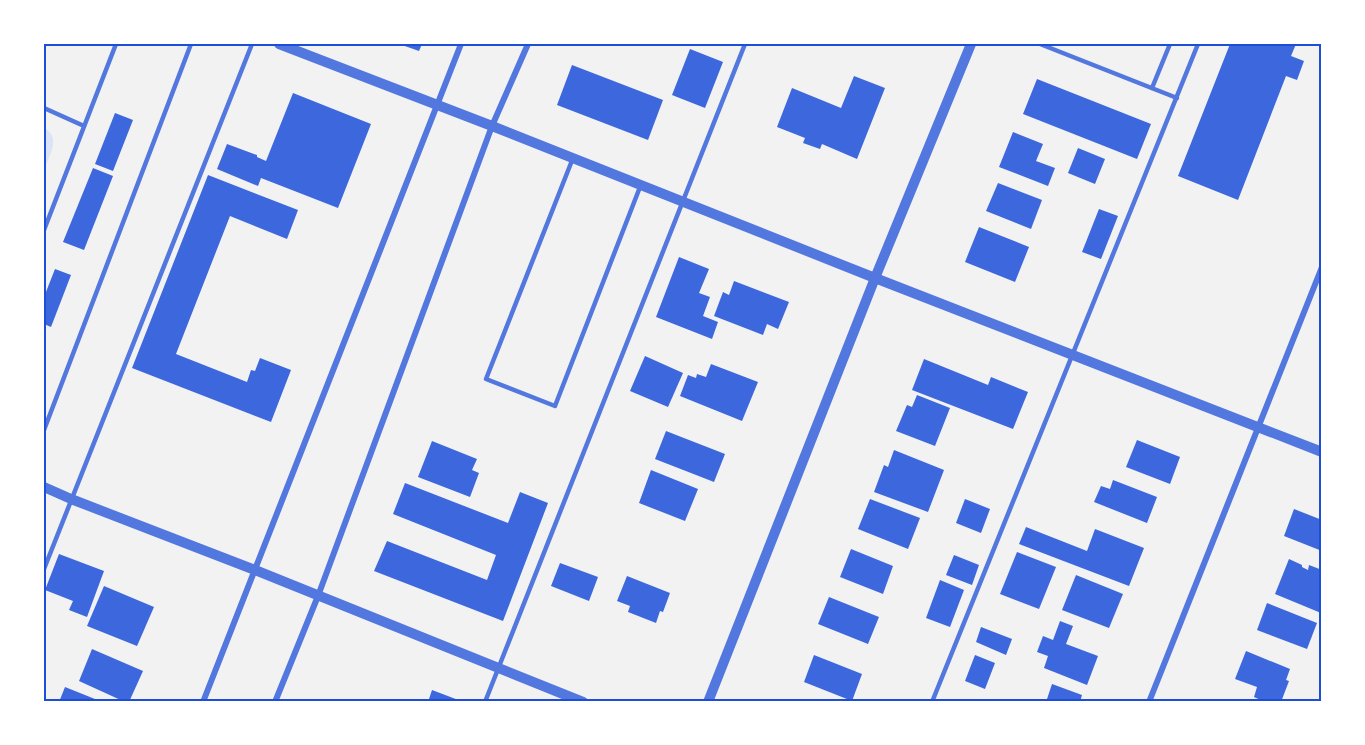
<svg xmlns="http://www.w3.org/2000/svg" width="1365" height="745" viewBox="0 0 1365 745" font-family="Commissioner,sans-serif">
  <rect width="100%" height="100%" fill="#f2f2f2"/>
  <path fill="#dbe4f7" d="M44 128C62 137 49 156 44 170Z"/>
  <g fill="#3d67dc">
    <path d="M399 44H422L419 51Z"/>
    <path d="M1230 44H1296L1291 56 1304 61 1297 80 1286 76 1238 200 1178 176Z"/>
    <path d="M690 49 723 62 705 108 672 95Z"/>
    <path d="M572 65 663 100 648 140 557 105Z"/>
    <path d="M854 76 885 88 857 159 822 144 820 149 803 143 805 138 777 127 792 88 841 108Z"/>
    <path d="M1037 79 1151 124 1137 159 1023 114Z"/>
    <path d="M293 93 371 124 338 208 261 178 258 186 217 169 227 144 257 155V157L266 161Z"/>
    <path d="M115 113 133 120 113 171 95 164Z"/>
    <path d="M1013 132 1043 144 1036 161 1055 168 1048 186 999 167Z"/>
    <path d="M1078 148 1105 159 1095 184 1068 173Z"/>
    <path d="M93 168 113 176 84 250 63 242Z"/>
    <path d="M208 175 298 210 287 239 230 216 176 354 247 382 251 370 255 371 260 358 291 370 271 422 132 368Z"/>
    <path d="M998 183 1042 200 1031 229 986 211Z"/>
    <path d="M1099 209 1118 216 1101 259 1082 252Z"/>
    <path d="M979 227 1029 247 1015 282 965 262Z"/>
    <path d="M679 257 709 269 699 293 710 297 703 316 718 322 712 339 656 317Z"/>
    <path d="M55 269 71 275 51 327 44 324V297Z"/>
    <path d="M734 281 789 302 778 329 767 324 763 335 714 316 723 292 729 295Z"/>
    <path d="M645 356 683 373 668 407 630 391Z"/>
    <path d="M924 359 988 385 991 377 1028 392 1013 429 912 390Z"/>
    <path d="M711 364 758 382 742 421 680 396 688 375 696 378 697 374 706 377Z"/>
    <path d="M917 395 950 408 935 446 896 431 907 405 912 407Z"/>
    <path d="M666 431 725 454 714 482 655 459Z"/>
    <path d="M1137 440 1180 457 1170 484 1126 467Z"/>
    <path d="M432 441 477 459 472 470 479 473 470 497 418 477Z"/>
    <path d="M894 450 944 470 928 512 874 492 884 465 888 467Z"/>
    <path d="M651 470 698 489 685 521 639 503Z"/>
    <path d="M1113 480 1157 497 1147 523 1094 502 1101 486 1110 489Z"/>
    <path d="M405 483 508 523 520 492 548 503 503 621 374 571 387 541 487 580 496 555 393 514Z"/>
    <path d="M870 499 920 518 908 549 858 529Z"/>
    <path d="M965 499 990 509 981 533 956 523Z"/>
    <path d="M1294 509 1322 520V551L1284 536Z"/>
    <path d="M1026 527 1087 551 1095 529 1144 548 1129 586 1019 544Z"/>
    <path d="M851 549 893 566 883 594 840 577Z"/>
    <path d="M1017 552 1056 567 1039 609 1000 594Z"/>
    <path d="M59 554 104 571 87 617 69 610 73 601 45 590Z"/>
    <path d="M954 555 979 565 972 585 946 575Z"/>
    <path d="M1289 559 1302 565V567L1308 570 1309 565 1322 570 1321 613 1275 594Z"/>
    <path d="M560 563 598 577 589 601 551 586Z"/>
    <path d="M1076 575 1123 594 1109 628 1062 610Z"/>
    <path d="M627 576 670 593 663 612 660 611 656 623 628 612 630 606 617 601Z"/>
    <path d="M940 580 964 590 950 627 926 618Z"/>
    <path d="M104 586 154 607 137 646 87 626Z"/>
    <path d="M829 597 879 617 868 644 818 624Z"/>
    <path d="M1267 603 1317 623 1307 649 1257 630Z"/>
    <path d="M1060 621 1073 626 1066 644 1098 656 1087 685 1044 668 1048 656 1037 652 1043 636 1053 640Z"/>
    <path d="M981 627 1012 639 1006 655 976 642Z"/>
    <path d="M92 649 143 671 129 702H125L79 681Z"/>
    <path d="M1246 651 1290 669 1286 680 1289 681 1281 702H1265L1254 697 1257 687 1235 679Z"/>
    <path d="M814 655 862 674 852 701 804 682Z"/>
    <path d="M975 655 995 663 985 689 965 681Z"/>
    <path d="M1052 684 1082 695 1080 702H1046Z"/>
    <path d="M65 687 100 701V702H59Z"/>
    <path d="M432 690 461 701V702H428Z"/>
  </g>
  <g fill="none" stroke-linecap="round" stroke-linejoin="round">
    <g stroke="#5277de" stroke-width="4.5">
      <path d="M1040 44 1177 98"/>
      <path d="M1152 88 1170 44"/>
      <path d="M44 108 84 126"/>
      <path d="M573 158 486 379 555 406 640 187"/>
      <path d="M44 230 116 44"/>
      <path d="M44 430 191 44"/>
      <path d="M44 569 252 44"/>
      <path d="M485 702 745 44"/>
      <path d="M932 702 1198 44"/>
    </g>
    <g stroke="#5277de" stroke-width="6">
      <path d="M203 702 461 44"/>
      <path d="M275 702 318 596 492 126 528 44"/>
      <path d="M1149 702 1322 267"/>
    </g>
    <g stroke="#5277de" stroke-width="10">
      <path d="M279 44 492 126 875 278 1322 452"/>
      <path d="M44 487 71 499 255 570 583 702"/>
      <path d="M708 702 875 278 971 44"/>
    </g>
  </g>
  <rect width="1365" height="745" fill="none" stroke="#ffffff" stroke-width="90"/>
  <rect x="45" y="45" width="1275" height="655" fill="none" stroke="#1d4ed8" stroke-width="2"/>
</svg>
